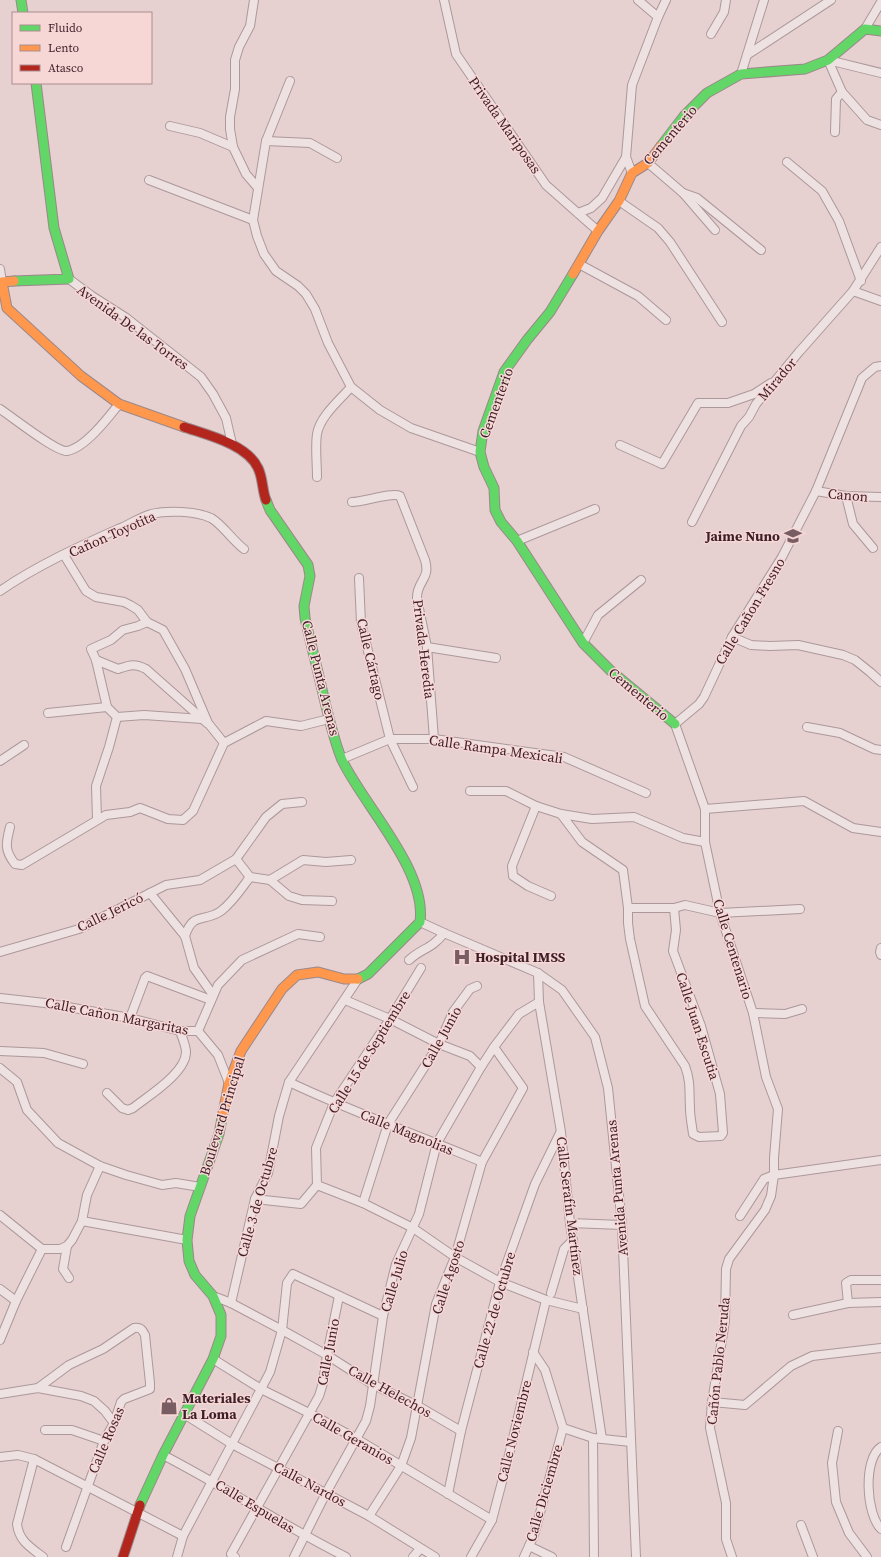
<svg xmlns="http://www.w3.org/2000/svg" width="881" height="1557" viewBox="0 0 881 1557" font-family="'Source Serif 4',serif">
  <rect width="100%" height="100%" fill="#e6d0d0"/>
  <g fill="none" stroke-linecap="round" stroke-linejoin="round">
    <g stroke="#ac989a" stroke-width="10">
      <g id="street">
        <path d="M254 0 250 26 239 47 235 60V89L230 117V129L233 147 246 174 258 188"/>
        <path d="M444 0 456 54 546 185 598 231"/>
        <path d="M638 0 658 17"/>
        <path d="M865 29 881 2"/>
        <path d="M711 34 724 12 726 0"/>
        <path d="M747 55 831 0"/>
        <path d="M828 60 842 92 867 120 881 125"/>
        <path d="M828 60 881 73"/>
        <path d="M741 74 764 0"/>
        <path d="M290 81 266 141 253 220 257 236 264 254 276 271 298 286 306 294 315 309 328 343 351 387 380 410 411 428 480 452"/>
        <path d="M170 126 200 133 233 147"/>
        <path d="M835 132 836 99 842 92"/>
        <path d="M266 141 310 143 337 158"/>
        <path d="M787 162 822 191 839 221 861 281"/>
        <path d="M648 163 683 193 715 230"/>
        <path d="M632 173 626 157 632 85 658 17 666 0"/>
        <path d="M149 180 253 220"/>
        <path d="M683 193 697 198 761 250"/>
        <path d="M619 201 658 228 670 242 722 322"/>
        <path d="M578 213 591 208 602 198 626 157"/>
        <path d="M579 264 638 296 666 320"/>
        <path d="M0 269 2 282"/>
        <path d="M69 279 92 296 125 317 201 377 213 394 226 418 232 444"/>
        <path d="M853 291 881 301"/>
        <path d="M0 409C11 416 56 452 67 451 85 448 108 418 119 404"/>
        <path d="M620 445 662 464 698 403H728L754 394 771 383"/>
        <path d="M317 477C317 463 315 447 317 434 320 416 340 400 351 387"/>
        <path d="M816 491 846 496 881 497"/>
        <path d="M846 496 853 524 873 548"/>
        <path d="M352 502C363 502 392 492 400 496L425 560C431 580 416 581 417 599L427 647 434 739"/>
        <path d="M692 522 741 426 749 417 756 404 799 352 853 291 881 247"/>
        <path d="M517 541 595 509"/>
        <path d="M64 555 86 591 96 597 124 602 130 605 138 610 147 622 163 630 185 669 208 723 224 743"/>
        <path d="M359 578 361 623 390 739 413 787"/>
        <path d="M0 591C36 566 78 547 118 529 129 525 140 517 151 514 168 510 195 511 211 518 222 524 233 541 244 549"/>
        <path d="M732 637 751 645 770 646 798 645 843 655 855 660 870 672 881 682"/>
        <path d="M583 643 598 615 641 580"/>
        <path d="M427 647 496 658"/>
        <path d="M96 660 118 669C130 665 134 663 146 669L207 723"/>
        <path d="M48 713 107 707"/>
        <path d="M117 717 144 715 202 719"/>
        <path d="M807 727 840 733 874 749 881 750"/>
        <path d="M224 743 266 721 301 726 329 719"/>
        <path d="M342 759 390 739H434L564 757 646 793"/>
        <path d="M0 761 24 745"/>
        <path d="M470 791H506L536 806 561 814 592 819 634 817 683 838 705 842"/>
        <path d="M536 806 512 866 513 876 528 886 551 896"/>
        <path d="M705 809 804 801 853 828 881 832"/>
        <path d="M561 814 582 842 623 870 628 908V923L630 939 645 1006 685 1066C691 1082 689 1092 690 1108 690 1117 692 1125 693 1134L699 1137 721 1136 723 1133 720 1094 701 1026 673 951 676 930 674 908"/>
        <path d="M97 819 96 786 109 747 117 717 107 707 96 660 91 649 111 640 123 630 138 626 147 622"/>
        <path d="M10 827C6 843 4 850 15 864L22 865 106 815 130 812 140 808 168 819 183 820 193 811 224 743"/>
        <path d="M236 859 250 877 270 880 289 896 302 900 332 901"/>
        <path d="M270 880 303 860 326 862 351 860"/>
        <path d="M150 893 185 936 194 968 213 995"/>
        <path d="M628 908H674L685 905 720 913 800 909"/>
        <path d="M420 922 444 933 538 973 562 990 595 1037 608 1088 622 1225 636 1557"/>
        <path d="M185 936C193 911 204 923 221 911 233 902 241 889 250 877"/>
        <path d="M881 948 880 952 881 955"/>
        <path d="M0 952 79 929 166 885 200 880 236 859 266 817 282 804 302 802"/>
        <path d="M409 960C422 948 432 949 444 933"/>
        <path d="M538 973 539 1002 561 1132 570 1223 602 1439"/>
        <path d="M0 998 45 1003 130 1018 180 1031H198L218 1055 229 1083"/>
        <path d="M345 1000 390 1019 439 1044 470 1056 481 1067"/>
        <path d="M753 1013 785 1014 802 1009"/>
        <path d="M130 1018 145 978 147 976 211 1000"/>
        <path d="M198 1031 218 985 242 960 298 934 320 937"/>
        <path d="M0 1051 44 1053 83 1064"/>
        <path d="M0 1068 17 1082 27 1110 58 1143 100 1166 126 1175 162 1185 176 1183 200 1187"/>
        <path d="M289 1082C352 1112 418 1135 482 1162"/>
        <path d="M107 1093 122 1108 128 1110 133 1108C148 1096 186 1073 186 1052 186 1046 182 1037 180 1031"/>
        <path d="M317 1185 363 1203 413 1228 455 1257 500 1282 546 1300 583 1309"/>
        <path d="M317 1185 316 1148 334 1103 390 1019 421 968"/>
        <path d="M255 1199 301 1204 317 1185"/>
        <path d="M363 1203 388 1124 439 1044 453 1012 470 989 477 986"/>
        <path d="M0 1215 42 1249H60L67 1246 72 1240 82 1221 87 1195 100 1166"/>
        <path d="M740 1216 764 1179 774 1175 881 1160"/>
        <path d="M82 1221 187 1240"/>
        <path d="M570 1223 622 1225"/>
        <path d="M67 1246 63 1269 69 1278"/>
        <path d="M0 1289 16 1301"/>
        <path d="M551 1293 564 1249 573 1240"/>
        <path d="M213 1296 231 1303 282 1330 327 1355 372 1384 418 1406 461 1431"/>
        <path d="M231 1303 255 1199 268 1173 279 1116 289 1082 358 979"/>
        <path d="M848 1303 846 1283 851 1280H881"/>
        <path d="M793 1315 848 1303 881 1302"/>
        <path d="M0 1340 16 1301 42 1249"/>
        <path d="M533 1352 545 1370 563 1428"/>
        <path d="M213 1359 261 1389 309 1413 355 1438 492 1520"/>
        <path d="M38 1388 69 1365 103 1349 134 1328C140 1327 142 1329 145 1335L150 1383V1389L124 1399 121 1402 114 1423 104 1441 66 1547"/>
        <path d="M0 1394 38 1388 81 1396 94 1401 105 1411 114 1423"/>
        <path d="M712 1402 745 1405 791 1366 812 1356 881 1348"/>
        <path d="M184 1414 232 1444 369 1516 435 1557"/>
        <path d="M563 1428 593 1438 631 1442"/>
        <path d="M45 1430H72L104 1441"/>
        <path d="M838 1431 832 1463 836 1502 849 1533 867 1557"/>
        <path d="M593 1438 594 1557"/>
        <path d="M881 1447C863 1459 866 1514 881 1529"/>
        <path d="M163 1455C225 1487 284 1526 346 1557"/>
        <path d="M0 1457 18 1455 34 1459 183 1536"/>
        <path d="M34 1459 17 1524C19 1541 30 1547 43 1557"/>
        <path d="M448 1494 461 1431 500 1282 535 1184 560 1133"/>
        <path d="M369 1516 401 1466 411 1438 436 1304 455 1257 482 1162 523 1088 494 1047"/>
        <path d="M801 1525 813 1557"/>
        <path d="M529 1546 552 1557"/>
        <path d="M177 1557 183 1536 270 1372 282 1330 287 1283 293 1274 383 1316"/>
        <path d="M235 1557 231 1554 319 1396 323 1383 327 1355 339 1296"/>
        <path d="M294 1557 326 1493 366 1421 370 1406 383 1316 396 1264 419 1214 437 1143 481 1067 494 1047 519 1014 539 1002"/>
        <path d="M413 1557 420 1549"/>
        <path d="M471 1557 492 1520 508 1459 546 1300"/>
        <path d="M524 1557 534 1535 563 1428"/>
        <path d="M732 1557 726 1539V1503L710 1428 712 1402 725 1321 726 1269 729 1259 765 1210 771 1196 774 1175V1158L778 1109 766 1077 753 1013 720 913 705 842V809L675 724 699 704 704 697 732 637 782 557 816 491 862 378 875 367 881 366"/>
      </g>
    </g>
    <g stroke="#9b888a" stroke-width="11">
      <g id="fast">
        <path d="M21 0 23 13"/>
        <path d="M661 146 684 116 707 93 741 74 805 69 828 60 865 29 881 31"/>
        <path d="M573 274 550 312 527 340 504 372 483 431 480 452 484 467 494 488 495 510 501 522 517 541 583 643 611 671 675 724"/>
        <path d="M14 281 69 279 54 228 36 83"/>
        <path d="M266 500 270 510 308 565 310 576 304 606 305 618C311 645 318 671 324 698 329 718 334 741 342 760 364 806 427 870 420 922L368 974 358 979"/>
        <path d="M140 1505 163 1455 213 1359 221 1336V1315L213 1296 195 1275 189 1261 187 1240 190 1216 219 1134 222 1118"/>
      </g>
    </g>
    <g stroke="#9b888a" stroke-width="11">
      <g id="slow">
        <path d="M573 274 598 231 619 201 632 173 648 163 661 146"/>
        <path d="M14 281 2 282 7 308 81 376 119 404 184 427"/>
        <path d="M222 1118 229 1083 241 1051 282 989 297 975 318 972 344 979H358"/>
      </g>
    </g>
    <g stroke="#9b888a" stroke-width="11">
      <g id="jam">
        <path d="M184 427C207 435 247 444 258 468 263 478 262 490 266 500"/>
        <path d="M123 1557 140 1505"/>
      </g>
    </g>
    <use href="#street" stroke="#eee1e1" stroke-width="8"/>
    <use href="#fast" stroke="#63d668" stroke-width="9"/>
    <use href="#slow" stroke="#ff974d" stroke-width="9"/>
    <use href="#jam" stroke="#b3261e" stroke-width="9"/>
  </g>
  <defs>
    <g id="school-bare" transform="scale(1.38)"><path d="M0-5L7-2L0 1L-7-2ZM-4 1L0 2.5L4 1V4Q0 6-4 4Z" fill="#785d62" stroke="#f7d6d6" stroke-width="2.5" paint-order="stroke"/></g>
    <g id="hospital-bare" transform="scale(1.38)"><path d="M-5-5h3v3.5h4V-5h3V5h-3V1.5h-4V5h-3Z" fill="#785d62" stroke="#f7d6d6" stroke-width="2.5" paint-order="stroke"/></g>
    <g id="shop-bare" transform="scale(1.38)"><path d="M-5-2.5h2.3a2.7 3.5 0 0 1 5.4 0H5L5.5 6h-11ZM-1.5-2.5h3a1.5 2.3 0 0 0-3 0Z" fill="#785d62" stroke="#f7d6d6" stroke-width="2.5" paint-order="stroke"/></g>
  </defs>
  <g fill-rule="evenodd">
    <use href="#school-bare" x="793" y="536"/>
    <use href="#hospital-bare" x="462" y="957"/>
    <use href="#shop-bare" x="169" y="1406"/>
  </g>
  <g text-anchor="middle" stroke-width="3" stroke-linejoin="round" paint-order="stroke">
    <g font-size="14" fill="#3c1f26" stroke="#f7d6d6">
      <text transform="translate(505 125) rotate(55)" y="5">Privada Mariposas</text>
      <text transform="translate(670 135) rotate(-49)" y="5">Cementerio</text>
      <text transform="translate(133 327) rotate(36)" y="5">Avenida De las Torres</text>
      <text transform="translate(777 379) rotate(-50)" y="5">Mirador</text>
      <text transform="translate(496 403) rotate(-70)" y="5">Cementerio</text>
      <text transform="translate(848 495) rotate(5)" y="5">Canon</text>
      <text transform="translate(112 534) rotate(-24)" y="5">Cañon Toyotita</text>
      <text transform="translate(750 611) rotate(-59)" y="5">Calle Cañon Fresno</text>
      <text transform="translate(424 649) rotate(83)" y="5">Privada Heredia</text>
      <text transform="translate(371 659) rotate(77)" y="5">Calle Cártago</text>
      <text transform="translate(321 678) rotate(76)" y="5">Calle Punta Arenas</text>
      <text transform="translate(639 694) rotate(40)" y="5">Cementerio</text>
      <text transform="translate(496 749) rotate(8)" y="5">Calle Rampa Mexicali</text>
      <text transform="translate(110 912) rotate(-26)" y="5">Calle Jericó</text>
      <text transform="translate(733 949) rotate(73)" y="5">Calle Centenario</text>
      <text transform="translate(117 1016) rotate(11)" y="5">Calle Cañon Margaritas</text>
      <text transform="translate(698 1026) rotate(72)" y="5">Calle Juan Escutia</text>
      <text transform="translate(441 1037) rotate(-61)" y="5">Calle Junio</text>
      <text transform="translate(369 1052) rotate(-58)" y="5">Calle 15 de Septiembre</text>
      <text transform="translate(222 1116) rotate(-73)" y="5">Boulevard Principal</text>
      <text transform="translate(407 1132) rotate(22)" y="5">Calle Magnolias</text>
      <text transform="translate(617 1188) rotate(-95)" y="5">Avenida Punta Arenas</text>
      <text transform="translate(257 1202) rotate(-74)" y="5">Calle 3 de Octubre</text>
      <text transform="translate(570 1206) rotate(83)" y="5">Calle Serafín Martínez</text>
      <text transform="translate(448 1277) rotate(-72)" y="5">Calle Agosto</text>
      <text transform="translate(394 1281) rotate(-73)" y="5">Calle Julio</text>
      <text transform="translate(494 1310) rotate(-74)" y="5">Calle 22 de Octubre</text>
      <text transform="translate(328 1352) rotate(-79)" y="5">Calle Junio</text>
      <text transform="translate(718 1361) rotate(-84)" y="5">Cañón Pablo Neruda</text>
      <text transform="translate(390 1391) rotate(29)" y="5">Calle Helechos</text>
      <text transform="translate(514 1431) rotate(-76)" y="5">Calle Noviembre</text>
      <text transform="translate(353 1438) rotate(30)" y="5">Calle Geranios</text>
      <text transform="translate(106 1440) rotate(-67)" y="5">Calle Rosas</text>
      <text transform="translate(310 1484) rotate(28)" y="5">Calle Nardos</text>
      <text transform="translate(544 1493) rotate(-74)" y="5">Calle Diciembre</text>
      <text transform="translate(255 1506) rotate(31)" y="5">Calle Espuelas</text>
    </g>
    <g font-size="14" font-weight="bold" fill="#3c1f26" stroke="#f7d6d6" text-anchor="start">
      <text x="780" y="541" text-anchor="end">Jaime Nuno</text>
      <text x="475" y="962">Hospital IMSS</text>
      <text x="182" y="1403">Materiales<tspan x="182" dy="16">La Loma</tspan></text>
    </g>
  </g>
  <rect x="12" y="12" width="140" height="72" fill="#f7d6d6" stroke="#ac8d90"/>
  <rect x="20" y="25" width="20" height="6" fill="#63d668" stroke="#ac8d90"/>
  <text x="48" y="32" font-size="12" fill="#3c1f26">Fluido</text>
  <rect x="20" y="45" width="20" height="6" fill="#ff974d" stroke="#ac8d90"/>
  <text x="48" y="52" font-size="12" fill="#3c1f26">Lento</text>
  <rect x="20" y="65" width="20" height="6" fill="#b3261e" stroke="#ac8d90"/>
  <text x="48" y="72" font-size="12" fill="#3c1f26">Atasco</text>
</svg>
